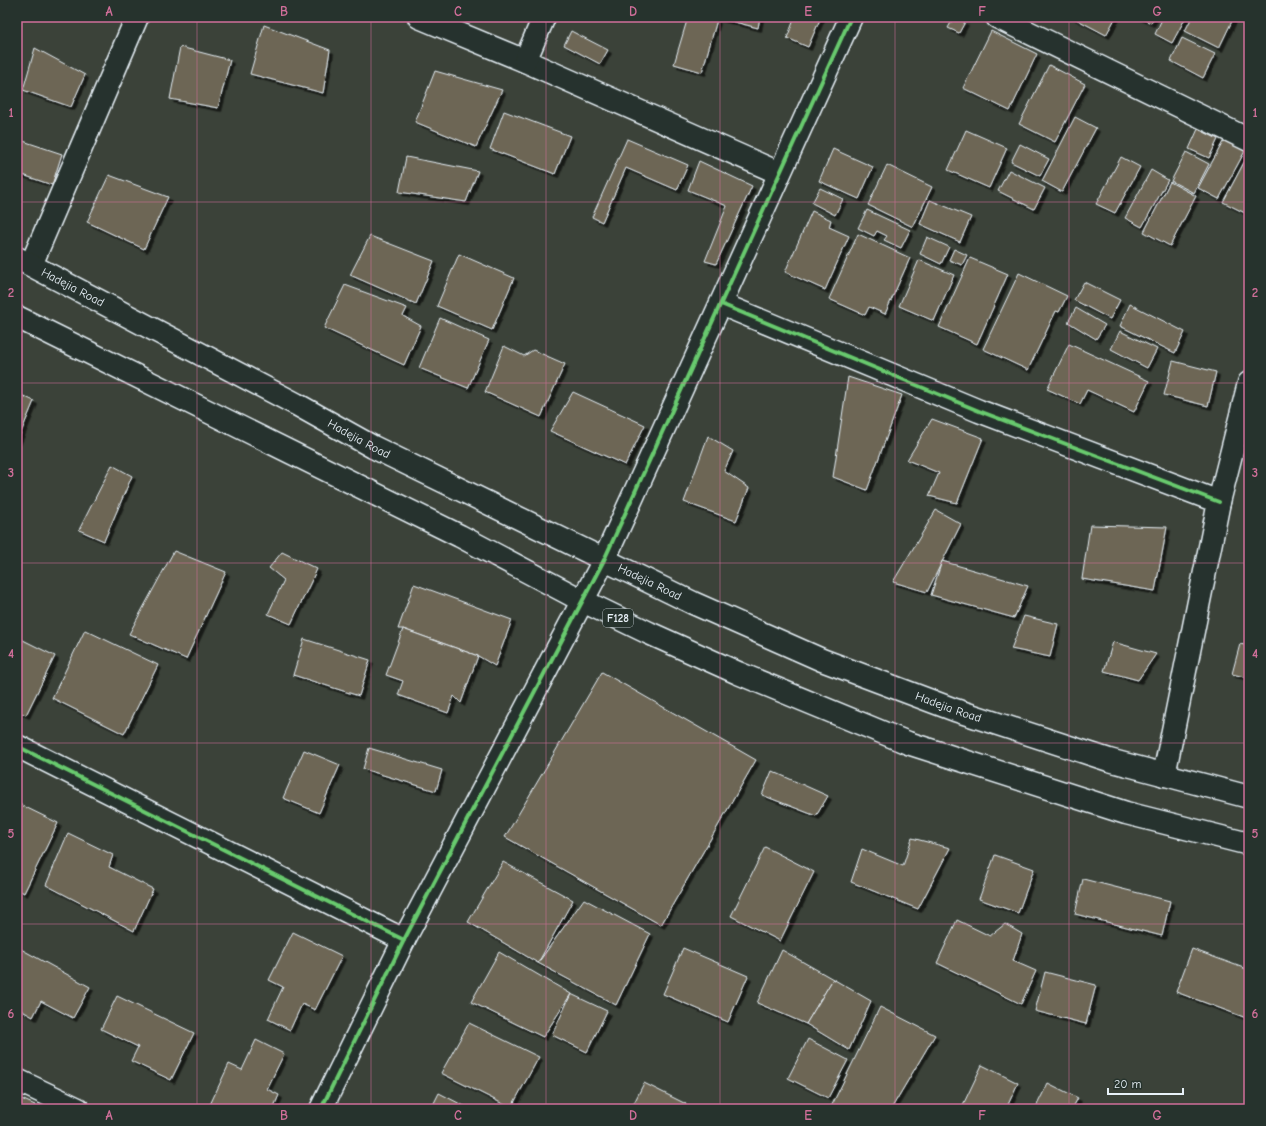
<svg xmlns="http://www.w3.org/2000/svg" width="1266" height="1126" viewBox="0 0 1266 1126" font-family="'Comic Neue',sans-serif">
  <defs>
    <filter id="shadow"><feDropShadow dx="3.5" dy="3.5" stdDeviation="0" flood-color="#0009"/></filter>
  </defs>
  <rect width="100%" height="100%" fill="#3b4239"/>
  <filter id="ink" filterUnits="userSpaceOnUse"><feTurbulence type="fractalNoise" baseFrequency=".025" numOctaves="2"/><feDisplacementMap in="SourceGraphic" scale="8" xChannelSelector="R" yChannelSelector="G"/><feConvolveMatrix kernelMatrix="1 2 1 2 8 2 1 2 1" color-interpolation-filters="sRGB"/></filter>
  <g filter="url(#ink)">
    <g fill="#6d6655" stroke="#e8f1f8" filter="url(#shadow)">
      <path d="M688 17H706L717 20 702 72 674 64Z"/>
      <path d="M715 17H760L758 28Z"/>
      <path d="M795 17H821L808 47 787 38Z"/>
      <path d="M954 17 965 22 959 33 948 28Z"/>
      <path d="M1072 17H1116L1106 35Z"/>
      <path d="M1138 17H1154L1151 23Z"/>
      <path d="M1163 17H1186L1172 43 1155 34Z"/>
      <path d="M1192 17H1234L1219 48 1185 31Z"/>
      <path d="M264 25 330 50 323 93 250 74Z"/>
      <path d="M571 31 608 50 600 64 564 45Z"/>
      <path d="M991 31 1037 54 1010 111 963 88Z"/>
      <path d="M1182 38 1215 54 1203 78 1171 61Z"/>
      <path d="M180 47 230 60 218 108 170 99Z"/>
      <path d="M35 48 85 75 71 107 23 90Z"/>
      <path d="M1049 65 1085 84 1055 142 1019 124Z"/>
      <path d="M435 71 502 90 476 147 415 122Z"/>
      <path d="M504 111 570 136 555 174 490 149Z"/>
      <path d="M1075 117 1096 128 1062 192 1042 181Z"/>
      <path d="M1198 129 1218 139 1209 158 1189 149Z"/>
      <path d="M966 130 1007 148 989 188 948 170Z"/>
      <path d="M17 139 62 154 52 185 17 173Z"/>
      <path d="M627 139 688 165 677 190 626 168 602 222 592 217Z"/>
      <path d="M1224 140 1245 151 1219 199 1198 188Z"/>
      <path d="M1020 144 1049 159 1040 176 1011 162Z"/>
      <path d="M833 149 873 167 859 199 819 181Z"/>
      <path d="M1186 152 1209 164 1194 193 1171 181Z"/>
      <path d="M1249 153V215L1223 202Z"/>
      <path d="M406 157 478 171 466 202 399 192Z"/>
      <path d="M1121 157 1140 167 1115 213 1096 204Z"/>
      <path d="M699 161 752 186 716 264 705 261 727 206 688 190Z"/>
      <path d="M887 165 932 187 913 227 868 205Z"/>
      <path d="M1009 170 1045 188 1034 209 998 191Z"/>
      <path d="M1151 170 1168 180 1142 227 1125 218Z"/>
      <path d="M109 175 168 197 144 249 87 222Z"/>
      <path d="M1170 182 1196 196 1170 246 1144 232Z"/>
      <path d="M820 188 843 199 835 215 812 203Z"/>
      <path d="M930 200 971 217 960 242 920 224Z"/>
      <path d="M867 210 910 230 901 248 884 240 887 236 877 231 874 236 858 228Z"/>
      <path d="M812 211 831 220 829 227 849 236 825 290 785 272Z"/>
      <path d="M858 234 910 258 885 314 869 307 865 315 829 299Z"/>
      <path d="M370 236 434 261 416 304 350 275Z"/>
      <path d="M927 237 949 247 941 264 920 254Z"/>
      <path d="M954 249 967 255 962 265 949 260Z"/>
      <path d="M459 254 514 278 492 330 437 306Z"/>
      <path d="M970 258 1008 274 977 344 939 327Z"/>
      <path d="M919 260 954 275 934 321 899 306Z"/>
      <path d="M1019 273 1067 296 1059 312 1056 311 1028 370 983 349Z"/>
      <path d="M1084 282 1120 300 1110 319 1074 300Z"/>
      <path d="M345 285 407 308 403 316 421 326 404 365 324 328Z"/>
      <path d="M1130 304 1185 332 1175 353 1120 326Z"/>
      <path d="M1076 308 1105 325 1096 339 1068 322Z"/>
      <path d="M440 318 489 340 468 388 419 368Z"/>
      <path d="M1120 331 1157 349 1147 368 1111 349Z"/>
      <path d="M1069 344 1149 381 1134 412 1087 390 1080 404 1047 389Z"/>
      <path d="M504 346 524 356 533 350 565 364 541 417 485 392Z"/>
      <path d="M1173 361 1216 372 1208 406 1164 395Z"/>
      <path d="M848 377 902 395 867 490 833 477Z"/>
      <path d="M573 392 645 425 625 465 550 431Z"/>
      <path d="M17 393 34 401 17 442Z"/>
      <path d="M932 419 983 438 957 503 929 496 939 473 907 460Z"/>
      <path d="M708 436 733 451 724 471 749 488 736 521 684 502Z"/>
      <path d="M112 465 132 476 104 541 79 530Z"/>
      <path d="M936 510 961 524 927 592 893 582Z"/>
      <path d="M1090 525 1167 527 1155 591 1082 579Z"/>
      <path d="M174 551 226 572 186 659 129 634Z"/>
      <path d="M282 552 317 569 291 624 268 614 284 580 269 568Z"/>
      <path d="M942 561 1028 586 1014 618 931 595Z"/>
      <path d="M414 584 512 620 495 666 478 656 403 629H398Z"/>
      <path d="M1024 616 1058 624 1050 657 1011 649Z"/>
      <path d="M403 629 478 656 461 703 454 696 448 713 398 695 403 681 386 675Z"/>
      <path d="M85 630 158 665 124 734 52 698Z"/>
      <path d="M17 637 55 656 26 715 17 711Z"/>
      <path d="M304 639 370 660 359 696 293 675Z"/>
      <path d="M1113 642 1156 654 1138 680 1104 671Z"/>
      <path d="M1240 644 1249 646V678L1232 674Z"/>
      <path d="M602 672 756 760 661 925 505 837Z"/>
      <path d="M369 748 442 770 436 791 363 769Z"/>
      <path d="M304 750 340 765 319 813 283 798Z"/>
      <path d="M772 771 828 796 816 816 762 795Z"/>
      <path d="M17 803 58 823 24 893 17 889Z"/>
      <path d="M68 833 113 855 109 867 153 889 134 931 46 885Z"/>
      <path d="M912 838 950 848 918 909 851 882 862 849 903 866Z"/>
      <path d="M765 847 814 872 780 941 731 916Z"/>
      <path d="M995 855 1034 869 1018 913 979 899Z"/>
      <path d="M503 862 573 900 538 963 468 922Z"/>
      <path d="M1083 879 1170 901 1162 936 1075 914Z"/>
      <path d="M584 899 650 934 616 1005 538 963Z"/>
      <path d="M957 920 990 936 1005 924 1022 934 1013 961 1036 971 1021 1004 937 963Z"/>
      <path d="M293 932 342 956 315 1010 302 1004 290 1030 268 1019 283 987 269 980Z"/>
      <path d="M19 948 90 987 73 1018 41 1001 33 1017 17 1008V952Z"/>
      <path d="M683 948 748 976 728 1022 663 994Z"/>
      <path d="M1192 949 1249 970V1019L1176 992Z"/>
      <path d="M782 950 833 979 806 1024 757 1003Z"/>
      <path d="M499 952 571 994 543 1037 471 1002Z"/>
      <path d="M1045 972 1096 985 1086 1024 1035 1011Z"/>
      <path d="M833 979 871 1001 849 1050 806 1024Z"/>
      <path d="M571 994 607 1011 587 1052 552 1035Z"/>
      <path d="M117 996 194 1033 171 1080 131 1061 138 1047 101 1029Z"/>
      <path d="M880 1007 935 1035 891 1109H830Z"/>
      <path d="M469 1023 539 1057 511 1108 441 1073Z"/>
      <path d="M808 1039 848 1060 828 1098 788 1078Z"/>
      <path d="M256 1040 284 1054 267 1089 279 1095 273 1109H208L229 1064 242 1070Z"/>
      <path d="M982 1065 1018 1083 1006 1109H961Z"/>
      <path d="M644 1083 686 1104 684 1109H631Z"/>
      <path d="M1048 1083 1078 1098 1072 1109H1035Z"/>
      <path d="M439 1093 470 1109H431Z"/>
      <path d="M17 1097 35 1105 33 1109H17Z"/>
    </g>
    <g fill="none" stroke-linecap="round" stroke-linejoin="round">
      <g stroke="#e8f1f8" stroke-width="25">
        <g id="street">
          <path d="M419 17 525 61 779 173"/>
          <path d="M997 17 1249 140"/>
          <path d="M525 61 544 17"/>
          <path d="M31 265 137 17"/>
          <path d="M721 304 979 411 1219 502"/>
          <path d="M17 746 404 940"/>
          <path d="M1164 775 1219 502 1249 383"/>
          <path d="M17 1080 78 1109"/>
          <path d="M321 1109 404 940 604 560 851 17"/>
        </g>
      </g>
      <g stroke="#e8f1f8" stroke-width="25">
        <g id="primary">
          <path id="s1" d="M17 258 296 404 373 447 693 603 822 660 955 710 1109 760 1249 797"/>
          <path d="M17 317 460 536 583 601 649 633 738 673 908 743 1126 813 1249 844"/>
        </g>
      </g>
      <use href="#street" stroke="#26332d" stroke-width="22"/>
      <use href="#primary" stroke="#26332d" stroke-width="22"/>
      <g stroke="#26332d" stroke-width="6">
        <g id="cycleway">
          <path d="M721 304 979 411 1219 502"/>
          <path d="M17 746 404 940"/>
          <path d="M321 1109 404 940 604 560 851 17"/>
        </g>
      </g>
      <use href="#cycleway" stroke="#67ca6e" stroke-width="4"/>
    </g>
  </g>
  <path fill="none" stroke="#d16f9a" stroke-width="1" stroke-opacity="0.55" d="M197 17V1109M371 17V1109M546 17V1109M720 17V1109M895 17V1109M1069 17V1109M17 202H1249M17 383H1249M17 563H1249M17 743H1249M17 924H1249"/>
  <g text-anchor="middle" stroke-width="3" stroke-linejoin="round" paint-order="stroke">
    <rect fill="#26332d" stroke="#aeb8bb" stroke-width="1" x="603" y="609" width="30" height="18" rx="3"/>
    <g font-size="11" font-weight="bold" fill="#e8f1f8">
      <text x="618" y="622">F128</text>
    </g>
    <g font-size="12" fill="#e8f1f8" stroke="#26332d">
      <text dy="4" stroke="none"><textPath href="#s1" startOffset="63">Hadejia Road</textPath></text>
      <text dy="4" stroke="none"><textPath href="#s1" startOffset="387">Hadejia Road</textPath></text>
      <text dy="4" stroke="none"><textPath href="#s1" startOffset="711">Hadejia Road</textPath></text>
      <text dy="4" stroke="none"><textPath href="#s1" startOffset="1035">Hadejia Road</textPath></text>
    </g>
  </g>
  <rect width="1266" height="1126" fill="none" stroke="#26332d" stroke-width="44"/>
  <path d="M1108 1088v6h75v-6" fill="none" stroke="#e8f1f8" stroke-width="2"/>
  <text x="1114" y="1088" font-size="12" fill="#e8f1f8" stroke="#26332d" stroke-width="3" paint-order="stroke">20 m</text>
  <rect x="22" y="22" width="1222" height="1082" fill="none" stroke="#d16f9a" stroke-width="1.5"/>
  <g font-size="13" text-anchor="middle" font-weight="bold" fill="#d16f9a">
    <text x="109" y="16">A</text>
    <text x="284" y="16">B</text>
    <text x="458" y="16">C</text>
    <text x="633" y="16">D</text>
    <text x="808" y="16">E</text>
    <text x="982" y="16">F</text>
    <text x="1157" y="16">G</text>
    <text x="11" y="117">1</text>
    <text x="1255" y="117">1</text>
    <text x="11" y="297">2</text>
    <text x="1255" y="297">2</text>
    <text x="11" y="477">3</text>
    <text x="1255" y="477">3</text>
    <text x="11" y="658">4</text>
    <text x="1255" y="658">4</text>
    <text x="11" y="838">5</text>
    <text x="1255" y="838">5</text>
    <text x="11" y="1018">6</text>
    <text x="1255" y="1018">6</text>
    <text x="109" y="1120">A</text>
    <text x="284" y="1120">B</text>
    <text x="458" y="1120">C</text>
    <text x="633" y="1120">D</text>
    <text x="808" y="1120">E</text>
    <text x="982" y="1120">F</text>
    <text x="1157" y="1120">G</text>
  </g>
</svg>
